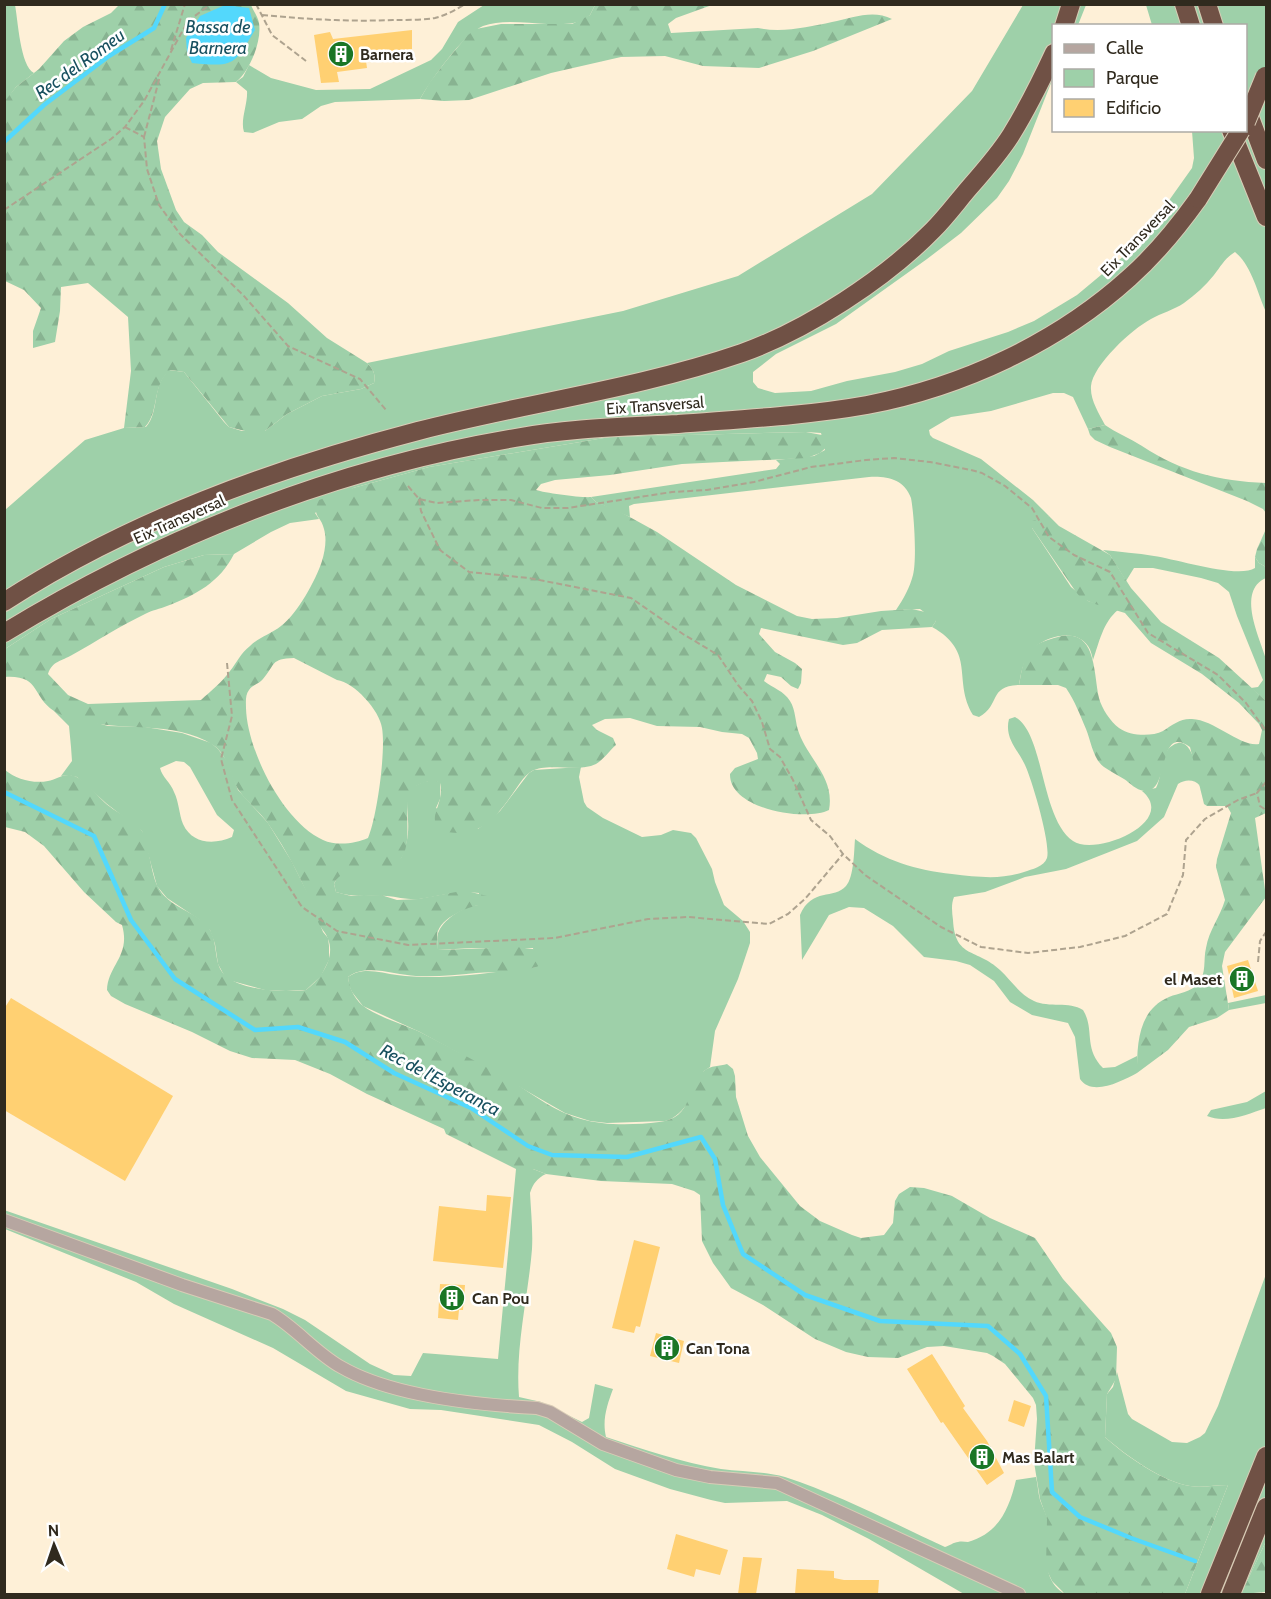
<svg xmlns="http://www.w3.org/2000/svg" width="1271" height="1599" viewBox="0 0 1271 1599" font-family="Cabin,sans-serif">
  <defs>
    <pattern id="forest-firs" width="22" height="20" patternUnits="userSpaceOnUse" patternTransform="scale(1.5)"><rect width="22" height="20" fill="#9ed0a9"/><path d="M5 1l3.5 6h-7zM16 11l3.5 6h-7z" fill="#88b391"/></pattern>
  </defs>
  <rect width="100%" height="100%" fill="#fef0d7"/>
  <g fill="#9ed0a9" fill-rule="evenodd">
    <path d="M5 5H15C18 20 20 66 34 73L16 87 5 102Z"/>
    <path d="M484 5H595L590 15C577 26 563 24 547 24 527 23 501 19 483 26 463 34 431 80 420 99L335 102 321 106 302 119 279 122 253 133 244 132C240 120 248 104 247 91L236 82 243 77 249 65 271 78 316 90 370 89 431 60 442 49 458 22Z"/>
    <path d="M1023 5H1086L1078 25 1054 26 1053 78 1023 154 1009 181 997 198 961 233 927 259 836 324 776 354 753 372V382L758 388 775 393 811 391 847 381 895 372 922 364 949 351 1008 332 1034 321 1077 295 1125 255 1148 230 1192 168 1194 158 1192 131 1246 130V26L1152 25 1146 5H1266V312C1257 292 1252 266 1235 252 1225 258 1221 266 1214 275 1205 286 1195 295 1184 303 1174 310 1161 313 1151 319 1132 329 1093 365 1091 386 1090 400 1099 413 1105 425L1088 429 1073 397 1064 393H1053L991 411 951 417 929 430 930 435 933 438 981 459 1033 500 1049 516 1032 528 1071 587 1088 601 1118 610C1103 622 1099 643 1093 660 1092 656 1091 650 1088 646 1077 629 1050 635 1036 646 1024 655 1021 672 1019 685 988 686 1001 705 979 717L973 715C952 680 977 652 932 627L936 621 920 609 896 610C903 600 910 587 913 575 917 559 914 514 911 498 904 479 887 476 869 477L634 504 629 506 630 517 596 502 591 497 776 469 780 464 776 460 814 456 825 450 821 433 806 432 610 437 429 467 353 488 315 513 319 519 290 523 271 532 234 554 204 555 164 567 51 619 5 649V510L85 440 124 428 146 427C160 411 151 387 169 370L184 372 224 422 229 427 242 431H265L287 414 322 396 361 389 374 383C376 374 373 369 367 363L623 311 738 276 872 194 972 91Z"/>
    <path d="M1103 550C1120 552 1137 553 1154 556 1176 559 1238 579 1255 568V557L1259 563 1266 567V578C1236 591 1260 638 1266 659 1269 672 1266 688 1266 701L1251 688 1258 687 1263 680 1237 616 1229 592 1218 583 1201 578 1153 568H1134L1126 581 1110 555Z"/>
    <path d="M54 711 108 726 145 727 182 733 211 743 218 749 227 761 238 790 268 823 292 862 309 896 323 932 328 938 329 946V960L321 976 306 990 286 991 265 990 232 981 225 977 218 964 215 944 210 930 200 920 167 898 157 886 142 831 107 804 77 777 68 775 61 776 72 761 71 747 69 726ZM176 761 184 762 190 767 217 815 234 830 232 837C214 845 192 844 183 824 179 814 179 802 174 792 171 783 162 777 160 768Z"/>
    <path d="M1015 717C1045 734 1040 818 1073 841 1095 857 1179 822 1142 791L1156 788C1162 776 1160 761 1167 751 1169 747 1174 744 1178 743 1193 740 1198 774 1200 786 1195 779 1185 779 1178 784L1164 817 1137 841 1066 869 1025 877 985 892 954 897C951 904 952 912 953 920 955 959 977 948 1000 970 1011 980 1019 994 1034 1001 1049 1008 1069 1001 1083 1010 1095 1029 1083 1048 1103 1068L1115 1067 1137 1056V1073C1122 1081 1092 1097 1080 1079L1075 1037 1068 1023 1032 1015 1010 1002 994 981 970 965 956 961 924 957 893 926 864 908 849 907 829 915 802 960 800 915C812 887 834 900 846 886 854 877 854 851 855 839 885 861 916 870 952 874 978 877 1000 880 1024 872 1032 869 1044 867 1047 858 1051 844 1032 780 1025 765 1018 750 1004 738 1009 719Z"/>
    <path d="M581 767 579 777 584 802 587 807 603 818 642 837 661 835 673 830 691 833 696 838 712 869 715 882 724 905 743 921 750 932V943L738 979 715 1031 710 1067 704 1071C694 1090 687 1115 665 1121L607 1123 590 1121 565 1113 499 1075 420 1032 363 1006 352 992 349 985 348 977C363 966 381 973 397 975 443 981 491 972 536 967L533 948H472L438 950C438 944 436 936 439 931 445 918 465 906 478 905L479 893C457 890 440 896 419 899 407 900 398 897 387 896 370 895 353 898 336 892L334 884 338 876 344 872 401 858C407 846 409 833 408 820 408 812 406 803 408 796 411 783 430 778 440 782V799L436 808 478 829 500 811 529 773 534 770Z"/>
    <path d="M1266 995V1003L1229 1010 1228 1003Z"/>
    <path d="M1266 1091V1108C1248 1114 1226 1124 1207 1116L1211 1110 1247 1102Z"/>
    <path d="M516 1169H533L546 1174C537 1178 533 1184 530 1193 531 1212 533 1231 532 1249 528 1298 515 1347 519 1397L541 1402 582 1422 589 1418 595 1384 613 1389C607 1405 602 1420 606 1437 645 1450 681 1462 721 1469 743 1472 764 1471 785 1477 840 1495 893 1523 945 1547 949 1546 954 1542 958 1542 962 1541 965 1542 968 1542 999 1533 1009 1509 1016 1480L1036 1477C1038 1485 1038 1493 1040 1500 1042 1506 1045 1511 1047 1518 1052 1544 1036 1577 1065 1594H964L869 1539 822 1515 787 1501 725 1503 711 1500 670 1489 615 1469 572 1442 539 1425 441 1410 410 1409 346 1391 273 1348 174 1304 136 1282 5 1229 4 1210 232 1289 283 1309 305 1320 370 1364 394 1375 411 1376 423 1353 498 1359Z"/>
    <path d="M1266 1274V1541L1241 1594H1185L1228 1485C1215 1485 1202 1488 1190 1486 1163 1482 1125 1455 1105 1437L1107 1394 1113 1387 1117 1372 1128 1414 1132 1419 1172 1442 1187 1443 1200 1437 1205 1433 1218 1406Z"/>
  </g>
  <g fill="url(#forest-firs)" fill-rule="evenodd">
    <path d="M119 5H251C253 10 258 17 259 23 262 41 250 71 236 82L203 83 190 89 165 117 157 141 161 169 176 210 184 222 202 235 218 252 288 303 327 338 367 363C373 369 376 374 374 383L361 389 322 396 287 414 265 431 249 432 229 427 184 372 170 370C151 387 160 411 145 427L124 428 131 371 128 317 88 283 61 287 60 311 55 342 33 348V331L41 308 24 290 5 281 4 102 16 87 39 69 64 41 83 27 111 13Z"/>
    <path d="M595 5H712L676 18 668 24 671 33 758 28C782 33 809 27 832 22 852 18 873 9 892 19L813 51 759 68 703 66 665 56 621 57 551 73 469 100 444 101 420 99 430 82 446 61 468 35 476 29 501 24H572L590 15Z"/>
    <path d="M1105 425C1116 433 1130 438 1142 446 1182 472 1218 481 1266 483V513L1263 509 1247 501 1110 447 1095 440 1090 435 1088 429Z"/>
    <path d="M806 432 827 436 830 444 820 453 807 458 682 464 610 475 555 480 541 484 536 490C545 493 582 498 591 497L596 502 617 510 657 532 736 585 797 616 812 619 837 618 881 611 912 609 934 614 936 621 932 627 882 630 857 643 843 645 761 628 759 634 775 652 795 663 802 669 801 683 798 689 791 686 781 677 767 674 764 681C773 688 784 691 790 701 796 710 795 723 799 733 809 760 835 778 829 810 805 822 729 809 730 774L735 768 758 759 757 753 749 738 742 734 722 732 700 727 657 726 630 718 605 719 592 725 597 730 613 738 616 745C610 750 603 760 596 764 577 773 548 762 532 771 523 776 517 788 511 796 491 824 474 840 439 830 430 818 438 810 440 798 441 793 441 787 440 783 434 780 429 781 423 783 395 790 416 835 402 857 385 883 347 857 334 884L336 892 351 896 381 895 397 900 418 899 456 892H471L487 896 485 903C470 907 440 916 437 935 437 939 438 945 438 950L517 947 540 950 545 958C543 962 540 966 536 967 517 973 495 972 476 973 456 975 436 977 416 976 395 975 366 963 348 977 349 987 354 998 362 1005 377 1017 403 1024 420 1032 451 1048 483 1065 513 1082 535 1096 556 1112 581 1119 605 1126 635 1125 659 1122 694 1118 685 1088 705 1070 710 1066 720 1066 727 1064L733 1069 735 1076 736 1097 748 1136 760 1157 800 1206 820 1221 852 1235 861 1238 884 1235 893 1223 895 1201 899 1194 910 1187 924 1188 952 1196 990 1218 1035 1238 1063 1279 1111 1333 1117 1347 1116 1379 1107 1394 1105 1437C1124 1455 1163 1482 1190 1486 1203 1488 1215 1485 1228 1485L1185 1594H1065L1052 1581 1046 1568 1047 1519 1040 1499 1034 1462 1037 1419 1036 1405 1033 1398 1005 1364 993 1356 987 1353 944 1346 927 1347 898 1358 868 1357 846 1352 815 1339 763 1305 731 1288 713 1263 702 1241 700 1195 694 1191 672 1184 601 1181 546 1174 533 1169H516L446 1134 444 1129 367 1094 330 1074 295 1060 252 1058 230 1051 192 1032 125 1004 111 996 107 990C108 965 131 956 122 925L116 922 84 892 44 846 25 832 5 827V770C16 779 33 784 48 781 55 780 62 774 70 775 85 777 97 797 109 806 119 814 134 820 142 831 149 841 150 872 158 887 167 905 191 911 205 923 217 935 214 951 219 966 227 991 284 993 306 990 320 980 336 958 328 939 326 932 319 927 317 919 305 885 288 852 267 822 259 811 248 803 240 792 229 777 229 755 213 745 174 719 118 733 75 719 68 717 60 715 54 711 31 696 41 675 5 677V649L51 619 164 567 204 555 234 554C220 582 196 595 167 606 160 609 152 610 145 614 120 626 97 641 72 655 62 661 52 661 48 674L68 695 88 704 201 700C211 691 222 682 230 671 237 662 241 653 250 646 259 637 271 634 281 626 297 614 316 580 322 561 325 551 327 539 324 529 321 515 311 517 319 500L353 488 429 467 610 437ZM294 658 337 680C354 682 380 711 382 728 386 751 377 817 368 838 355 844 336 846 323 840 283 822 247 750 246 708 246 703 245 695 249 690 252 685 259 684 263 679 276 664 270 659 294 658Z"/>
    <path d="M1049 516 1059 526 1110 555 1131 588 1161 622 1219 658 1266 701V813L1255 818 1266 897 1225 952 1222 966 1229 1010 1217 1018 1189 1027 1168 1050 1137 1073C1137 1044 1138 1010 1169 997 1179 993 1191 992 1198 984 1207 973 1203 960 1206 948 1209 930 1220 917 1225 900L1216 867 1217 859 1231 813 1227 806H1207L1204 804 1190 747C1156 723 1171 794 1144 791 1136 790 1130 783 1124 779 1117 775 1110 771 1104 767 1093 759 1091 741 1086 729 1080 715 1075 701 1066 688L1058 685H1019C1021 675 1022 664 1027 654 1032 645 1044 641 1054 638 1097 624 1093 671 1099 698 1102 709 1110 721 1119 728 1130 736 1151 737 1163 731 1172 725 1181 718 1192 719 1215 720 1240 747 1259 744L1262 730 1259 724 1239 703 1202 674 1151 643 1125 613 1095 604 1081 598 1076 592 1032 528V521Z"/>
    <path d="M1266 529V567L1259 563 1255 557 1257 549Z"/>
    <path d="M1266 1541V1592L1241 1594Z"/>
  </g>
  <path fill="#53d8fc" d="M225 5 249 8 255 30C233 66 235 67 192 63L187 52 186 38 200 16Z"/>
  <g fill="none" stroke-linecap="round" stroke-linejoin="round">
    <g stroke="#53d8fc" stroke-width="4.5">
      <path d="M4 142 44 105 109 56 154 28 165 4"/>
      <path d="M4 792 94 836 131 920 175 979 255 1030 298 1027 345 1042 394 1073 471 1108 528 1146 552 1155 627 1157 701 1137 715 1159 723 1205 743 1254 805 1295 880 1321 988 1326 1020 1354 1046 1396 1052 1492 1080 1517 1131 1538 1195 1561"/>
    </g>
  </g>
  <g fill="#ffd072">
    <path d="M412 30V49L365 54 367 68 337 72 339 82 321 83 314 35 330 32 333 39Z"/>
    <path d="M1248 960 1258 991 1234 998 1227 966Z"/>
    <path d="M11 998 173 1096 125 1181 4 1110V1009Z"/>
    <path d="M487 1195 511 1197 503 1268 433 1261 439 1206 486 1211Z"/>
    <path d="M634 1240 660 1247 640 1327 636 1326 634 1333 612 1328Z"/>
    <path d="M440 1284 465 1285 463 1310H459L458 1320 438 1318Z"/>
    <path d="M656 1333 684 1341 679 1363 650 1356Z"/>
    <path d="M932 1354 965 1406 963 1408 987 1441 1004 1473 987 1485 943 1422 941 1423 907 1369Z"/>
    <path d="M1014 1400 1031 1406 1024 1427 1008 1421Z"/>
    <path d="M676 1534 728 1550 720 1575 696 1569 694 1577 667 1569Z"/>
    <path d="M743 1557 762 1558 756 1594H738Z"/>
    <path d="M797 1569 834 1571V1578L844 1580H879L878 1594H795Z"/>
  </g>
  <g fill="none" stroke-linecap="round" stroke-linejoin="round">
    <g stroke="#d9ccb6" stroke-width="14">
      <path id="minor" d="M4 1220 182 1285 272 1314C297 1329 316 1353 341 1367 391 1396 479 1405 537 1408L550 1412 603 1444 676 1470 710 1477 777 1483 1019 1594"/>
    </g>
    <g stroke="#d9ccb6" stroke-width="20">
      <g id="motorway">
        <path d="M1184 4 1191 26"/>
        <path d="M1207 4 1214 26"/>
        <path d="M1064 26 1071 4"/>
        <path d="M1246 107 1266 160"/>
        <path d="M1231 130 1266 217"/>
        <path d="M4 602C131 520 273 469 418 431 526 403 637 389 742 353 807 330 885 279 933 230 946 217 957 202 969 188 984 171 999 154 1011 135 1027 109 1041 81 1054 53"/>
        <path d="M4 633C164 536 331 469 515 438 569 428 624 427 678 424 741 419 805 416 867 405 962 387 1057 343 1129 278 1155 255 1178 227 1198 199"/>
        <path d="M1210 1594 1266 1456"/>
        <path d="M1231 1594 1266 1507"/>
      </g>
    </g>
    <g stroke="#aea38f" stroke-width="2" stroke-dasharray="6 3" stroke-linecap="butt">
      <path d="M256 4 272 35 306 61"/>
      <path d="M262 15C306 19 349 22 393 20 406 20 422 20 435 18 446 15 456 10 465 4"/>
      <path d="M171 50 185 4"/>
      <path d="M125 127 144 137 147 169 159 205 180 234 243 295 288 346 360 379 386 410"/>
      <path d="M144 137 160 76"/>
      <path d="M4 210 111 139 125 127 144 101 188 21 211 4"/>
      <path d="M408 486 419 499 437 503 479 500H511L542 508H568L672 492 707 490 754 482 811 467 866 460 894 458 930 462 971 470 982 473 1005 486 1032 508 1049 537 1074 555 1110 572 1148 633 1218 675 1246 703 1266 731"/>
      <path d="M419 499 421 511 440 550 469 572 529 578 631 598 683 634 718 655 738 685 752 701 762 722 770 749 780 757 793 780 811 820 830 836 843 854 865 875 941 927 981 947 1028 953 1080 947 1125 936 1167 914 1183 875 1186 840 1205 819 1238 800 1257 793"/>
      <path d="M227 663 232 716 221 759 232 800 302 907 337 931 408 945 555 938 648 919 688 917 769 924 788 914 805 899 843 854"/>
      <path d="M1266 782 1257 793 1260 806 1266 810"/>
      <path d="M1258 962 1260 941 1266 932"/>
    </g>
    <use href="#minor" stroke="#b6a6a0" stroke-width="12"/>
    <use href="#motorway" stroke="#705145" stroke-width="18"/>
    <g stroke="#d9ccb6" stroke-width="20" stroke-linecap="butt">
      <g id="motorway-bridge">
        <path d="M1246 122 1265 76"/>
        <path d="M1198 199 1241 130"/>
      </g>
    </g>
    <use href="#motorway-bridge" stroke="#705145" stroke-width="18"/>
  </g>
  <defs>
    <g id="building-disc" transform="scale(1.35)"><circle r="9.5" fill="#1a7625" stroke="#fff"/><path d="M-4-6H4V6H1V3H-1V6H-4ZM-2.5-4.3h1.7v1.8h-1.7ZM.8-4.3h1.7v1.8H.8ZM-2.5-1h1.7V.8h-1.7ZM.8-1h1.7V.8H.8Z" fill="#fff"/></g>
  </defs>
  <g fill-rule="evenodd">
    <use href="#building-disc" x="341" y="54"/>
    <use href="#building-disc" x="1242" y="979"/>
    <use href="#building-disc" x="452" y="1298"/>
    <use href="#building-disc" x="667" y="1348"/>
    <use href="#building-disc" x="982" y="1457"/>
  </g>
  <g text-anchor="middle" stroke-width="5" stroke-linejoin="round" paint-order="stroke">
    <g font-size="16" font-weight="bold" fill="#302a1e" stroke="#fff" text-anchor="start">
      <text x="360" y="60">Barnera</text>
      <text x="1222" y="985" text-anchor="end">el Maset</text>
      <text x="472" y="1304">Can Pou</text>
      <text x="686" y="1354">Can Tona</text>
      <text x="1002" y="1463">Mas Balart</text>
    </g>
    <g font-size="16" fill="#302a1e" stroke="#fff">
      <text transform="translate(1137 238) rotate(-46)" y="6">Eix Transversal</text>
      <text transform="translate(655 405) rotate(-4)" y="6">Eix Transversal</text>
      <text transform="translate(179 519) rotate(-24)" y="6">Eix Transversal</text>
    </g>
    <g font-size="18" font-style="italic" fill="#18505f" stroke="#fff">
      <text x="218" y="33">Bassa de<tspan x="218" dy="21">Barnera</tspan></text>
      <text transform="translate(80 64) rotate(-36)" y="6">Rec del Romeu</text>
      <text transform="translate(440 1080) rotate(28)" y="6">Rec de l'Esperança</text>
    </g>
  </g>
  <rect width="1271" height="1599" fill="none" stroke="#302a1e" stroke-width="12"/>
  <rect x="1052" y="24" width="195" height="108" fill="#ffffff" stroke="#acaaa5" stroke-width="1.5"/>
  <rect x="1064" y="44" width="30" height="9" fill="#b6a6a0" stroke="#acaaa5" stroke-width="1.5"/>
  <text x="1106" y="54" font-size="18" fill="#302a1e">Calle</text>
  <rect x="1064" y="69" width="30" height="18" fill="#9ed0a9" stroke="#acaaa5" stroke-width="1.5"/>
  <text x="1106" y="84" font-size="18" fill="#302a1e">Parque</text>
  <rect x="1064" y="99" width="30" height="18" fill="#ffd072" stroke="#acaaa5" stroke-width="1.5"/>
  <text x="1106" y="114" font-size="18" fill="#302a1e">Edificio</text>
  <g transform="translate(54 1545) rotate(358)" stroke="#ffffff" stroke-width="4.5" paint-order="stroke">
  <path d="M0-4.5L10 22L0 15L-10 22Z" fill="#302a1e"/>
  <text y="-9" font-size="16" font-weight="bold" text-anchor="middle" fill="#302a1e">N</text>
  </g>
</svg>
